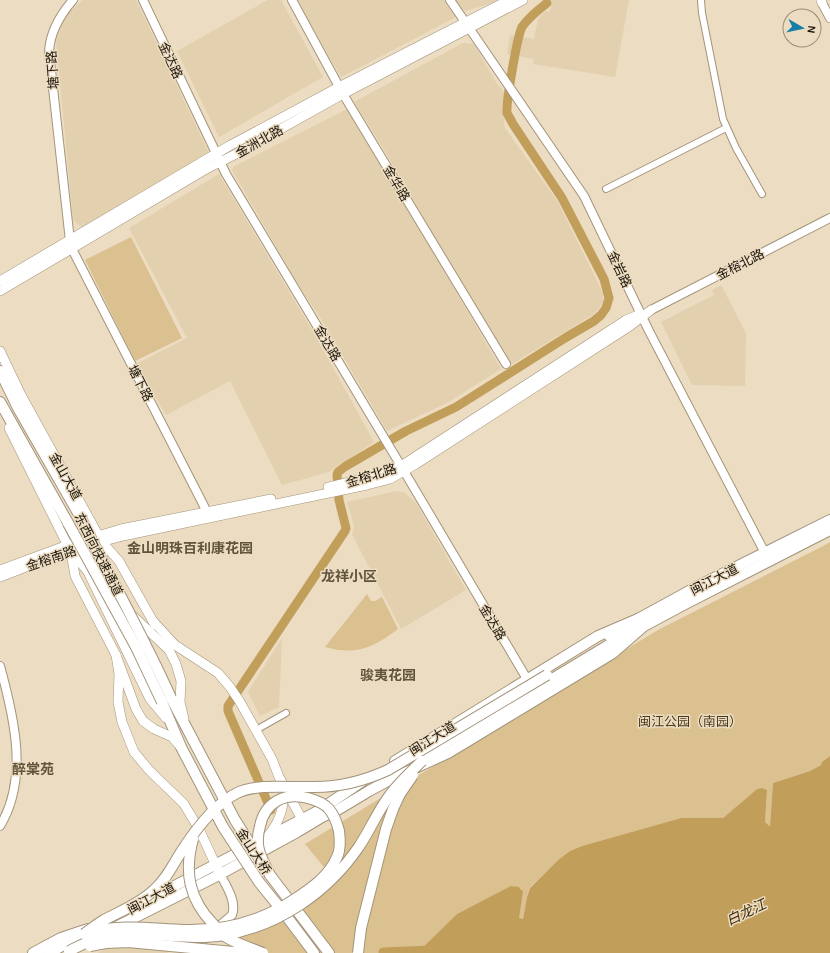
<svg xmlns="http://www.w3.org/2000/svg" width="830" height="953" viewBox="0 0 830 953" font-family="Karla,'Noto Sans SC',sans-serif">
  <rect width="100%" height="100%" fill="#ecdcc1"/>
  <g fill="#e3d0ae">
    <path d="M83 0H136L209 153 83 228 73 220 56 40 65 16Z"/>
    <path d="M268 0H281L323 77 219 137 177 51Z"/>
    <path d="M297 0H444L456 17 341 77Z"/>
    <path d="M453 0H497L492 3 466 11 459 7Z"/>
    <path d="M552 0H629L615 77 533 64 534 59 507 54 510 35 534 39 538 19 545 11 550 12Z"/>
    <path d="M463 43 474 44 497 84 505 93 502 107 505 128 558 202 603 293V301L600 307 594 314 509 366 383 148 354 102Z"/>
    <path d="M347 109 436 257 501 369 447 403 387 431 321 319 296 281 232 170 233 167Z"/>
    <path d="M219 174 316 337 374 442 329 472 282 485 230 381 166 415 136 364 187 338 129 228Z"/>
    <path d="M721 285 746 333 745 386 692 385 661 322 714 295 712 290Z"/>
    <path d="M397 491 405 493 416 503 466 590 401 629 352 534 354 526 347 502Z"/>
    <path d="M282 638 279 707 260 716 248 692Z"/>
    <path d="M115 947 156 949 167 951 168 953H98L107 948Z"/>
  </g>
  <g fill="#dbc090">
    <path d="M131 237 182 338 135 361 85 260Z"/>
    <path d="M830 542V756L822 762V764L810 771 773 783 770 826H767L765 822 767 790 762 788 757 789 723 818H681L582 846 570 851 558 860 530 887 527 897 523 919 467 909 457 914 417 953H396L385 950 381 953H216L237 938 272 920 328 872 305 844 658 630 825 545Z"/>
    <path d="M367 594 371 601H375L382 597 398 629C374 647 357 656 325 647Z"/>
  </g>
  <path fill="#c29e5b" d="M830 756V953H417L457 914 511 886 519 887 521 890 523 891 519 918 523 919 527 897 530 888 558 860 570 851 582 846 681 818H723L757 789 762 788 767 790 765 822 769 826H770L773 783 810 771 821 765 822 762Z"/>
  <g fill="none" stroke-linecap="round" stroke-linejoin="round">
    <g stroke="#c29e5b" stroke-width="9">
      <path d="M271 810 228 711V706L345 531 346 528 339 500 337 475 338 472 346 466 406 431 456 407 565 338 594 321 601 315 606 308 609 298 604 279 562 198 513 124 507 113C506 102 517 37 522 27 528 18 538 10 547 3"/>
      <path d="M383 952 431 950"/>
    </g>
    <g stroke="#a3947b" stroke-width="8">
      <g id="minor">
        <path d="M701 0 702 13 723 119 736 148 762 194"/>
        <path d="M606 189 726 128"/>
        <path d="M256 730 286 713"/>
      </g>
    </g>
    <g stroke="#a3947b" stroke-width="10">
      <g id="tertiary">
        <path d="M143 0 226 174 404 471 527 679"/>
        <path d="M292 0 343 94 506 364"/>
        <path d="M450 0 584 196 649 331 765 553"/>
        <path d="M822 3 830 18"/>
        <path d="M70 241 49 52C50 32 60 15 73 0"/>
        <path d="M72 249 203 504 209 517"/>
        <path d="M651 310 830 218"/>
        <path d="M0 666C14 717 29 778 0 826"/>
        <path d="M188 953 232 915C237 901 226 886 220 874"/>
      </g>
    </g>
    <g stroke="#a3947b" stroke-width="10">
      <g id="secondary">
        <path d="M821 0 822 3"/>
        <path d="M0 281 229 146 339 87 509 0"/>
        <path d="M0 291 208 168 236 154 343 94 523 0"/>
        <path d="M0 351 21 395 102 542 103 562"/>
        <path d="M9 428 70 550 88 572 150 699 166 718"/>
        <path d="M328 487 386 473 401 466 626 320 638 315"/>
        <path d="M102 542 119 561 155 625"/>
        <path d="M71 552 75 576 116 655 136 709 143 721 154 729 172 737 179 745"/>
        <path d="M0 570 68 545 121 529 271 499"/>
        <path d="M0 577 70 550 123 536 367 485 390 479 416 464 630 326 651 310"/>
        <path d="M133 616 169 650 176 664 181 681 180 702 184 719"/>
        <path d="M152 620 175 645 218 673 230 687 240 702 272 759 279 777 305 825"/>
        <path d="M116 655 119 674 118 702 122 722 134 752 149 770 184 804 200 831 218 870"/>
        <path d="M266 838C277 826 285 809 283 792"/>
      </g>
    </g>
    <g stroke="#a3947b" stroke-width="12">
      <g id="primary">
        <path d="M395 761 598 636 640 618 702 584 830 520"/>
        <path d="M142 903 318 811 364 780"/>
        <path d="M114 928 213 878 297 832 322 817 334 812 369 791 391 779 448 753 613 653 644 626 685 604 830 530"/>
        <path d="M33 953 61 938 88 929"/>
      </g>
    </g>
    <g stroke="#a3947b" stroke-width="12">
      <g id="trunk">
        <path d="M0 371 18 408 81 518"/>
        <path d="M0 402 68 523"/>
        <path d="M610 637 640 618"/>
        <path d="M171 698 193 740"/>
        <path d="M162 702 181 747"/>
        <path d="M422 761 444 744 617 640 644 626"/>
        <path d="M270 875 329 953"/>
        <path d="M287 917 314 953"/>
        <path d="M49 953 84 934"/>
      </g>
    </g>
    <use href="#minor" stroke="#fff" stroke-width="6"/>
    <use href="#tertiary" stroke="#fff" stroke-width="8"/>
    <use href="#secondary" stroke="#fff" stroke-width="9"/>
    <use href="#primary" stroke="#fff" stroke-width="10"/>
    <use href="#trunk" stroke="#fff" stroke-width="10"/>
    <g stroke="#a3947b" stroke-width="12" stroke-linecap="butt">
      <g id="trunk-bridge">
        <path d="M81 518C110 578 144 637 171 698"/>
        <path d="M68 523 136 647 162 702"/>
        <path d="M193 740 235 820 259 858"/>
        <path d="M181 747 223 827 259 882 284 913"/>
        <path d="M193 839C184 872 189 899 213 924 217 928 221 934 226 937 237 944 251 948 263 953"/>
        <path d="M91 932C122 924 152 929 184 930 223 931 262 921 295 899 312 888 329 876 337 857 341 849 340 839 339 831 337 823 334 815 329 809 324 803 315 800 308 798 285 792 265 802 260 826 258 833 257 842 259 850 261 858 266 867 270 875"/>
        <path d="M84 934C91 929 97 924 104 920 121 911 139 904 153 891 167 879 173 864 183 849 196 829 215 804 237 793 258 783 292 788 315 787 341 787 364 781 388 770L547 675"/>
        <path d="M90 946 106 943 128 942 244 953"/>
        <path d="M69 951C81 945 92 939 105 936 120 933 136 934 151 935 175 936 200 939 224 935 278 926 327 893 358 848 369 832 376 815 387 799 397 784 410 773 422 761"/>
        <path d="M358 953 361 928 386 829 393 809 400 794 413 775"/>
      </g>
    </g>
    <use href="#trunk-bridge" stroke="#fff" stroke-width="10"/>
  </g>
  <g text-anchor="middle" stroke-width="3" stroke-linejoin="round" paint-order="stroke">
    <g font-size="13" fill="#1c160d" stroke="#ecdcc1">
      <text transform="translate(171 60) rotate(65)" y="5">金达路</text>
      <text transform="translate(52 70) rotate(-94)" y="5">塘下路</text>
      <text transform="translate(259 141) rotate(-29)" y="5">金洲北路</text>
      <text transform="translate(397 183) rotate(59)" y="5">金华路</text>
      <text transform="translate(740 264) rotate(-27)" y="5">金榕北路</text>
      <text transform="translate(620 269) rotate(65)" y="5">金岩路</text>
      <text transform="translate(328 343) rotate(59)" y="5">金达路</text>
      <text transform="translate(141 383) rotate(63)" y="5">塘下路</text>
      <text transform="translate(371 475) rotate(-17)" y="5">金榕北路</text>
      <text transform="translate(66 476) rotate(61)" y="5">金山大道</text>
      <text transform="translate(99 554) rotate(63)" y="5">东西向快速通道</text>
      <text transform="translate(51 558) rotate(-19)" y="5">金榕南路</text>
      <text transform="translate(714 579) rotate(-27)" y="5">闽江大道</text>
      <text transform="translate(493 622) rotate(59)" y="5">金达路</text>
      <text transform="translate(432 738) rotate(-32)" y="5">闽江大道</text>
      <text transform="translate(254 851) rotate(57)" y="5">金山大桥</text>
      <text transform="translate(151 898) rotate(-28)" y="5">闽江大道</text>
    </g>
    <g font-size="13" fill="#48381b" stroke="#ecdcc1">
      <text x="690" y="726">闽江公园（南园）</text>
    </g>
    <g font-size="14" font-weight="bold" fill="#61543d" stroke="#ecdcc1">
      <text x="190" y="553">金山明珠百利康花园</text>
      <text x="349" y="581">龙祥小区</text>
      <text x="388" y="680">骏夷花园</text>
      <text x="33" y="774">醉棠苑</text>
    </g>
    <g font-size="14" font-style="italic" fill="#3b2c0d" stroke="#ecdcc1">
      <text transform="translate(746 912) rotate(-25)" y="5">白龙江</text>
    </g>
  </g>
  <g transform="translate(802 28) rotate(99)"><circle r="19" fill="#ecdcc1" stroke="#998d79"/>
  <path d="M0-3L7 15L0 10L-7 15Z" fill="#147ea8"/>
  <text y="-6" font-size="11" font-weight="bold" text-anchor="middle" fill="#1c160d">N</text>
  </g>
</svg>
